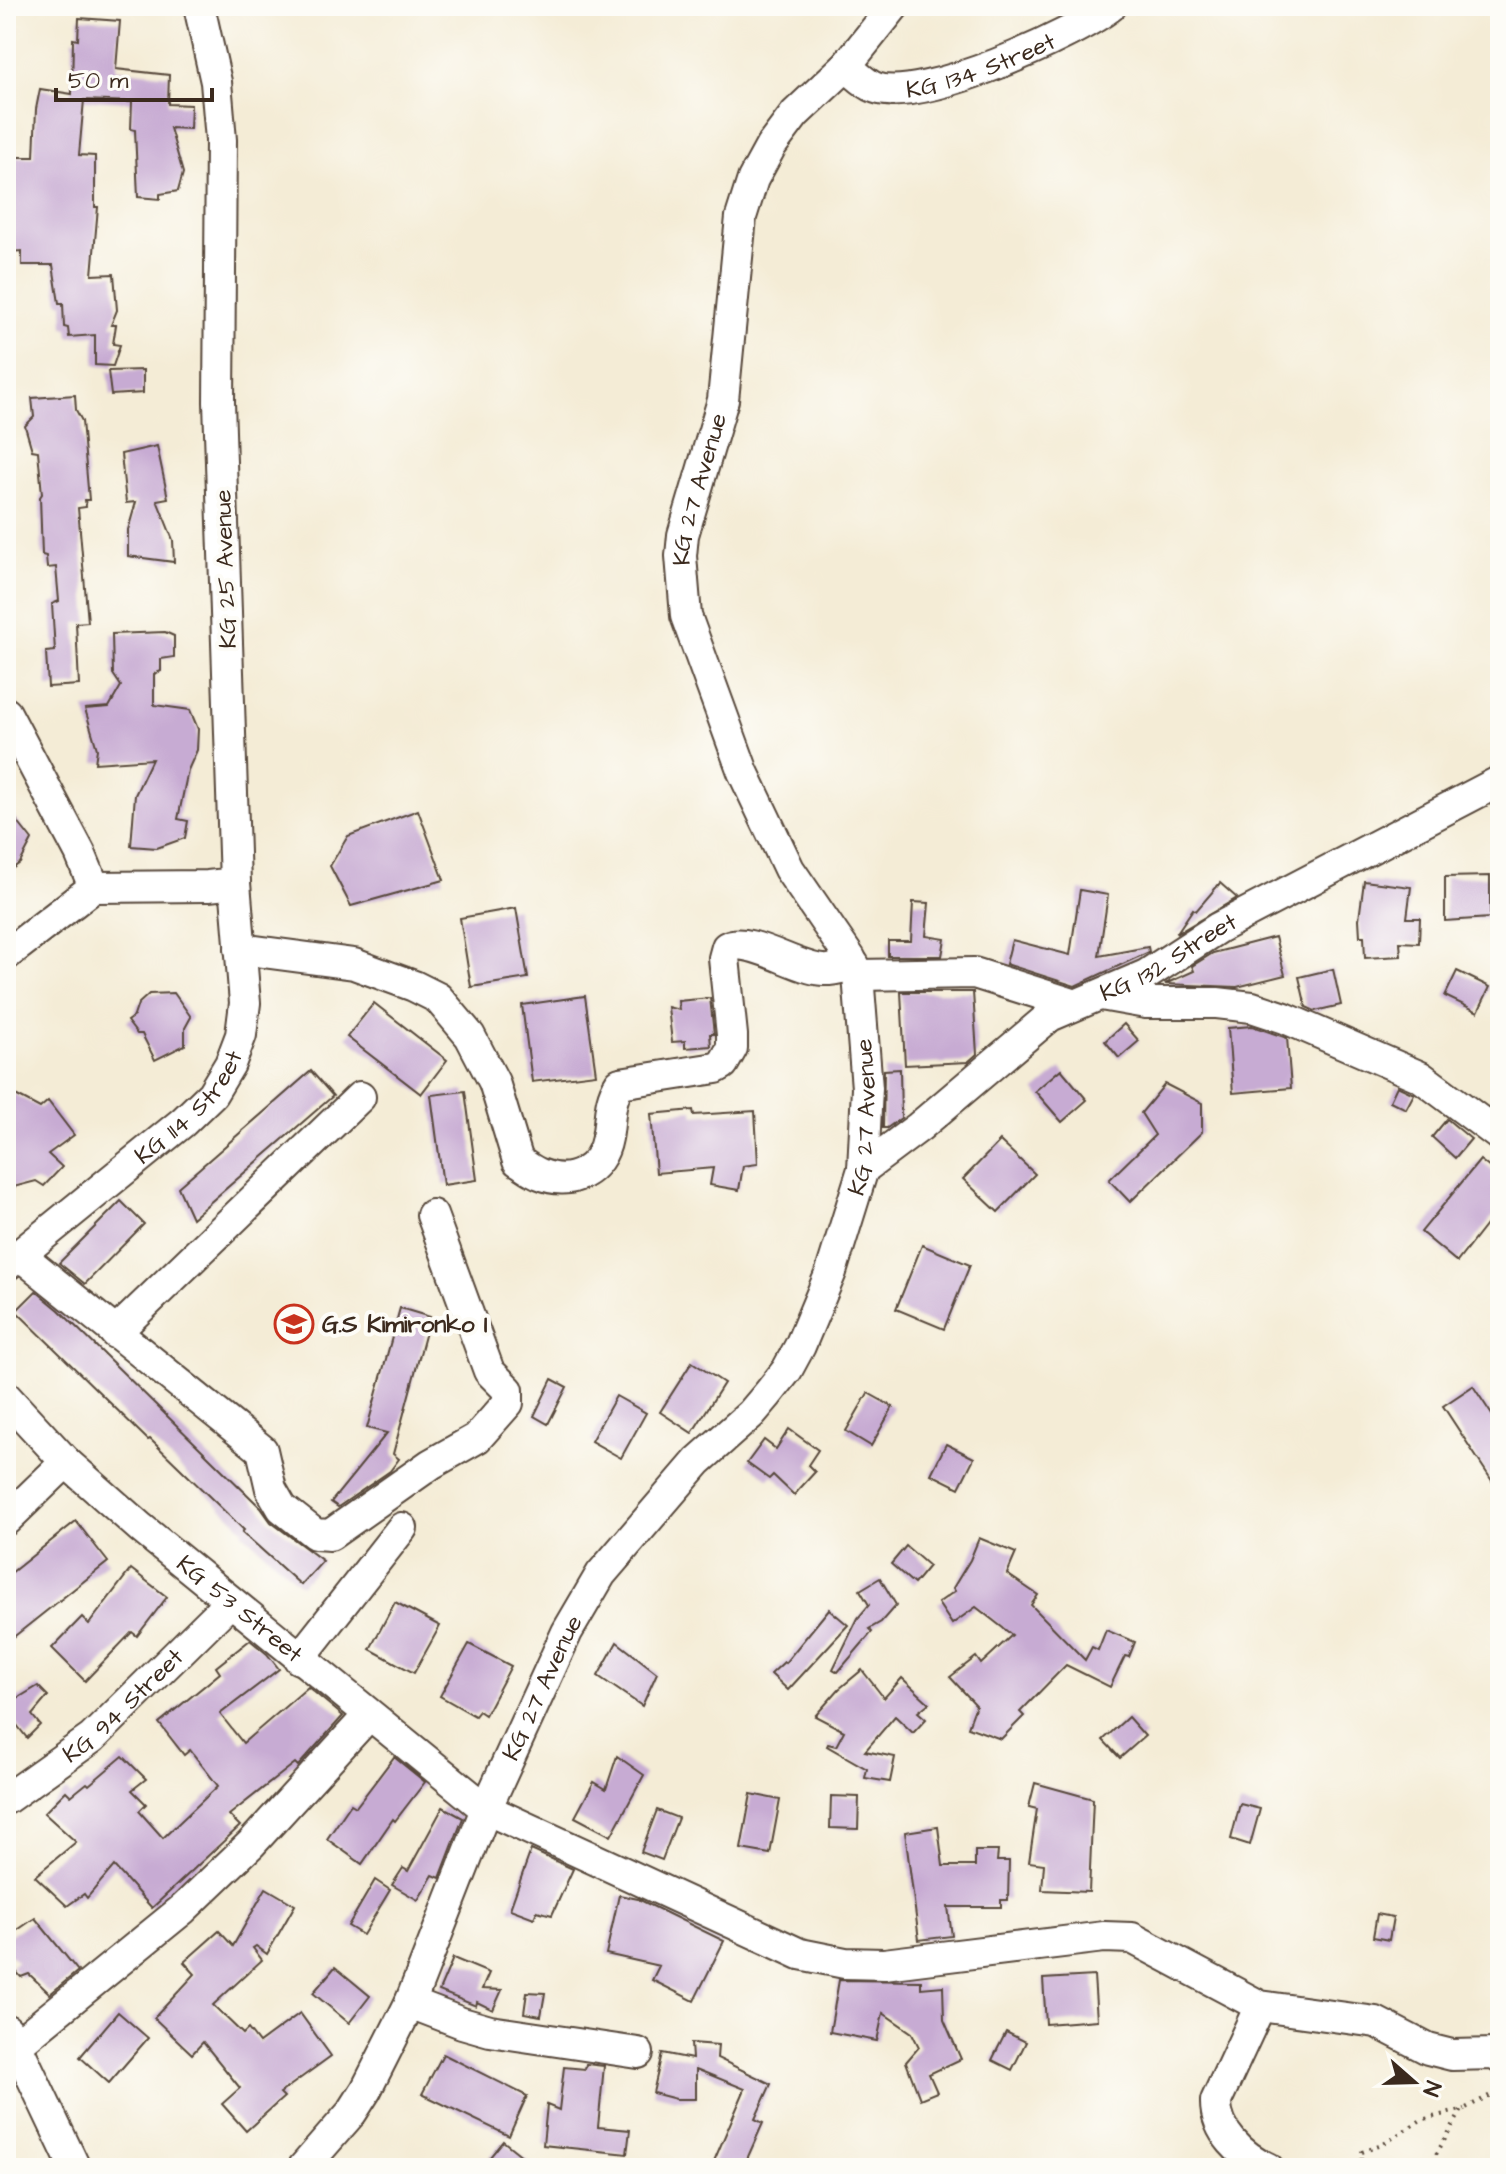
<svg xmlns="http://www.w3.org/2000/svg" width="1506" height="2174" viewBox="0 0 1506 2174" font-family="'Architects Daughter',sans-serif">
  <rect width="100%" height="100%" fill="#fdfcf7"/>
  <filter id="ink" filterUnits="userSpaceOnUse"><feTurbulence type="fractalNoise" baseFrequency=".0125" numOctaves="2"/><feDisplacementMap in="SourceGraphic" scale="16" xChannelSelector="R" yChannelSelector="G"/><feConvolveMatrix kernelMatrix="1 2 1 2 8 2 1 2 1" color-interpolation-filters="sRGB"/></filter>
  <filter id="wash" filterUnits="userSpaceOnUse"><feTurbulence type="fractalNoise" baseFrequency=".006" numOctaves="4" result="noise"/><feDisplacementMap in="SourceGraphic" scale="32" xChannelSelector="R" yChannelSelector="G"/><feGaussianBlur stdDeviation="1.8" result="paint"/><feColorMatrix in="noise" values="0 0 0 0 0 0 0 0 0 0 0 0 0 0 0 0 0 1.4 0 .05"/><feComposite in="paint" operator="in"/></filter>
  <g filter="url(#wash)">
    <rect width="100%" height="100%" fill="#f4ecd6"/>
    <g id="blocks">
      <g fill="#c7abd3">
        <path d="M79 18 120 21 116 69 169 75 168 104 191 105 190 129 170 128 183 173 178 191 160 194V199L138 197 135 130 131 129 132 102 84 100 79 155 95 156V207H98L92 275 114 274 117 310 111 325H116L113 344 120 345 113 366 95 365V335L69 337 68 328 64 327 63 303H59L53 265H22V251L9 252V222H13L16 157H34L36 109 40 89 72 94 73 39 78 40Z"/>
        <path d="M143 370V393L111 395 108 371Z"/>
        <path d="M75 395 76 410 82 421 89 500H85L86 507 78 508 88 622 76 623 79 685 48 687 46 652 55 651 52 604 59 601 56 567 47 568 46 556 42 555 40 497 42 494 38 451 32 450 25 426 34 417 32 398Z"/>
        <path d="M157 446 168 498 157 500 173 540 174 562 128 556V530L136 502 126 503 121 454Z"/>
        <path d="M165 632 174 636V657L161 659V671L154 674V705L190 710 198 729 197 750 188 770 178 819 188 821 185 838 157 848 131 846 135 795 152 759 95 763 97 749 85 709 109 707 121 686 113 674 112 634Z"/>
        <path d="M6 807 32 840 20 863 6 873Z"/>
        <path d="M418 810 444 880 351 906 330 866 348 836Z"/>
        <path d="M1490 876V918L1445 921V877Z"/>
        <path d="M1364 881 1411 887 1407 918H1420L1419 943 1400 942 1401 956 1365 958 1364 936H1360L1359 919Z"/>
        <path d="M1220 883 1237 898 1176 934 1193 909 1196 911Z"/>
        <path d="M1080 890 1108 895 1099 956 1148 947 1149 952 1075 986 1006 964 1012 940 1070 955Z"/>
        <path d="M913 902 929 903 926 936 945 939 942 956H888V941H911Z"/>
        <path d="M516 908 528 978 471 987 460 918Z"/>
        <path d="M1275 937 1285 975 1237 987 1165 984 1194 971 1192 966 1213 953Z"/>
        <path d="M1333 969 1341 1005 1315 1011 1306 1007 1299 977Z"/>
        <path d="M1457 971 1490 987 1478 1012 1445 996Z"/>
        <path d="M901 992H973L977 1054 968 1062 905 1065Z"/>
        <path d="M174 993 191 1017 185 1028V1045L155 1060 142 1034H137L127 1021 134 1016 138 1004 149 994Z"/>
        <path d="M585 996 596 1074 532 1082 522 1005Z"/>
        <path d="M710 998 714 1034H710L711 1046 685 1048V1041L672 1042 668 1007 679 1010 678 1001Z"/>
        <path d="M374 1003 447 1060 421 1094 347 1037Z"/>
        <path d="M1124 1024 1139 1041 1119 1058 1105 1041Z"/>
        <path d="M1252 1026 1287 1038 1291 1088 1233 1093 1228 1028Z"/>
        <path d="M900 1069 901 1118 887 1128H883L884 1070Z"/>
        <path d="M1061 1069 1087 1100 1062 1122 1035 1091Z"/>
        <path d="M311 1071 333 1096 192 1218 178 1187Z"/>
        <path d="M1165 1084 1202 1103V1132L1130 1202 1109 1180 1155 1135 1141 1113Z"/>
        <path d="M1397 1086 1414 1094 1406 1109 1390 1101Z"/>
        <path d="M6 1090 40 1108 48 1101 74 1135 48 1154 62 1167 44 1186 36 1181 6 1189Z"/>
        <path d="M465 1091 477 1180 443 1185 431 1095Z"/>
        <path d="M693 1110 694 1115 755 1111 758 1164 743 1166 739 1190 710 1185 713 1168 656 1173 651 1114Z"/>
        <path d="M1447 1119 1471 1139 1455 1158 1432 1137Z"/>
        <path d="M1000 1141 1035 1174 998 1212 963 1179Z"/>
        <path d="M1480 1160 1500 1176V1207L1457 1262 1421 1232Z"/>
        <path d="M121 1201 144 1224 85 1284 59 1263Z"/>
        <path d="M922 1245 970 1265 944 1329 896 1309Z"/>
        <path d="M36 1291 59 1310 261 1508 271 1522 323 1561 301 1585 242 1532 244 1530 150 1439 148 1440 16 1311Z"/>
        <path d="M400 1308 430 1317 393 1454 399 1459 390 1471 338 1507 331 1502 387 1433 367 1428Z"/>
        <path d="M692 1362 724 1383 692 1433 660 1412Z"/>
        <path d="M552 1379 567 1387 548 1424 534 1416Z"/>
        <path d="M1473 1386 1500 1427V1493L1443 1406Z"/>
        <path d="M868 1393 893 1407 871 1446 846 1431Z"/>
        <path d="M616 1396 646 1413 621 1458 591 1441Z"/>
        <path d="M789 1429 818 1450 808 1465 815 1472 794 1495 773 1475 769 1479 747 1463 764 1440 776 1449Z"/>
        <path d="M946 1444 974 1458 959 1488 931 1474Z"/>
        <path d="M76 1521 108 1562 6 1643V1577Z"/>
        <path d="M979 1538 1016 1553 1007 1574 1038 1595 1031 1605 1085 1660 1092 1647 1098 1650 1106 1630 1135 1642 1129 1657 1125 1656 1110 1687 1066 1665 1020 1712 1024 1716 1001 1739 968 1727 976 1705 950 1677 976 1657 981 1664 1012 1635 976 1607 952 1624 938 1603 955 1591 953 1588 970 1560Z"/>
        <path d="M906 1546 929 1566 914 1584 891 1564Z"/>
        <path d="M131 1569 167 1597 137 1636 132 1632 85 1681 52 1648 82 1617 89 1624Z"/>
        <path d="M880 1578 896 1605 881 1622 869 1629 872 1632 838 1672 833 1669 858 1618 869 1605 860 1590Z"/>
        <path d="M395 1602 440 1626 414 1673 370 1649Z"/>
        <path d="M829 1609 848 1625 788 1690 771 1674 784 1662 785 1663Z"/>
        <path d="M250 1640 267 1654 279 1669 220 1714 243 1743 308 1687 343 1716 298 1766 295 1763 229 1815 240 1826 152 1908 114 1866 87 1898 84 1894 67 1906 35 1876 76 1842 44 1813 66 1791 71 1796 87 1783 89 1785 123 1756 146 1779 132 1790 146 1804 139 1811 163 1838 218 1786 190 1750 184 1755 159 1723 220 1673 216 1667Z"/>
        <path d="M617 1642 657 1673 642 1706 598 1676Z"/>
        <path d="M469 1644 511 1666 485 1715 479 1711 475 1716 440 1696Z"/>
        <path d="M862 1670 884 1698 902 1678 929 1703 918 1712 926 1719 913 1733 895 1716 865 1751 895 1757 890 1782 865 1778 867 1769 827 1746 828 1744 836 1746 844 1731 815 1716 839 1689Z"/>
        <path d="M6 1686 18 1698 38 1686 48 1696 32 1715 40 1725 27 1738 6 1711Z"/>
        <path d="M1128 1717 1145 1736 1120 1758 1103 1740Z"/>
        <path d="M617 1756 644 1775 611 1836 575 1817 594 1782 606 1789Z"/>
        <path d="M394 1757 425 1782 395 1821 393 1819 362 1864 327 1839 351 1804 356 1807Z"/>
        <path d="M1035 1783 1093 1799 1089 1892 1042 1890 1044 1864 1029 1862 1037 1809 1029 1807Z"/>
        <path d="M751 1794 780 1800 770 1854 741 1849Z"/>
        <path d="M831 1796 859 1797 858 1829 830 1828Z"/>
        <path d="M1240 1804 1260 1809 1250 1845 1231 1839Z"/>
        <path d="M443 1807 463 1818 440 1878 433 1875 418 1900 392 1885 403 1868 408 1871Z"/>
        <path d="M657 1810 678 1818 662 1860 641 1852Z"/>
        <path d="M938 1827 943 1866H975V1851H998L997 1861H1009L1008 1900H1001V1907H948L952 1936 919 1940 905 1832Z"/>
        <path d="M531 1850 573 1869 552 1915 537 1911 534 1918 510 1909Z"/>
        <path d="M375 1880 390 1890 363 1935 348 1926Z"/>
        <path d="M266 1888 295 1905 267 1954 256 1946 253 1948 262 1960 213 2005 243 2034 248 2029 259 2043 300 2013 331 2056 280 2093 284 2097 246 2131 222 2104 240 2088 203 2042 192 2054 154 2018 195 1974 184 1962 219 1931 233 1946Z"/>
        <path d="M619 1895 638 1899 724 1941 694 2001 652 1980 659 1966 606 1954Z"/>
        <path d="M1377 1914 1393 1917 1389 1940 1373 1937Z"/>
        <path d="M35 1918 78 1971 50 1994 29 1974 21 1977 11 1966 17 1961 6 1950V1938Z"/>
        <path d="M453 1958 489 1973 482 1989 502 1990 493 2010 477 2002 476 2006 439 1991Z"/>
        <path d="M335 1967 370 1996 349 2023 313 1993Z"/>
        <path d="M1094 1976 1097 2020 1046 2024 1043 1979Z"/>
        <path d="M839 1980 921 1981V1988L943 1986 944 2020 961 2059 929 2074 937 2092 920 2099 906 2062 919 2047 912 2033 883 2013 877 2041 830 2032Z"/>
        <path d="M527 1992 545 1993 541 2016 524 2013Z"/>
        <path d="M118 2012 148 2038 109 2083 80 2057Z"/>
        <path d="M1006 2032 1026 2042 1012 2070 992 2060Z"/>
        <path d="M691 2043 718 2045 717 2058 771 2084 755 2119 763 2123 743 2168H711L745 2089 696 2069V2099H676L653 2093 662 2053 692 2059Z"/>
        <path d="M443 2054 527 2096 509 2136 422 2094Z"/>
        <path d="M586 2064 604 2066 598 2127 630 2130 627 2154 543 2145 547 2105 559 2110 564 2067 585 2069Z"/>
        <path d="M503 2141 537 2168H481Z"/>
      </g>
    </g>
  </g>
  <g filter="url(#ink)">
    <use href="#blocks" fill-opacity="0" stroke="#57473a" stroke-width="2"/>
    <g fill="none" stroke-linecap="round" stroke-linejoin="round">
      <g stroke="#57473a" stroke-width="34">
        <g id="minor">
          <path id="s1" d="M846 66C855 73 865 84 876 88 921 104 1073 36 1111 6"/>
          <path d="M6 713 80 853 94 887"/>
          <path d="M240 949 354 964 414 986 438 998 470 1036 494 1082 518 1161C525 1165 532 1171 540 1174 571 1187 601 1171 607 1138 611 1118 608 1101 620 1083L716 1068 723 1064 732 1048V1035L724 958 727 947C748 935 797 969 823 970 833 971 844 967 854 965"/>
          <path d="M6 955 94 887 208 886 235 883 219 402 221 140 216 82 199 6"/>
          <path d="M858 975 974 973 1073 1004"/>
          <path d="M1101 995 1146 1003H1217L1252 1007 1285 1018 1421 1077 1500 1136"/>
          <path id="s2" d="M863 1169 919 1127 1050 1016 1146 975 1218 928 1500 781"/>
          <path d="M20 1255 262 1450 271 1489 282 1508 315 1534 330 1535 431 1464 477 1438 508 1403V1390L489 1371 432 1215"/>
          <path id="s3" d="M7 1265 183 1122 212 1094 230 1064 241 1035 245 1003 235 883"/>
          <path d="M115 1333 360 1097"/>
          <path id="s4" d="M6 1397 66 1462 141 1528 486 1809 800 1954 845 1963 884 1964 1104 1937 1132 1938 1260 2006 1376 2022 1428 2049 1452 2055 1495 2054 1500 2058"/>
          <path d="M6 1520 66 1462"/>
          <path d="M299 1659 402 1528"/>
          <path id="s5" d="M6 1799 92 1738 230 1602"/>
          <path d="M410 2003 462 2023 490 2031 638 2053"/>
          <path d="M1260 2006 1216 2101C1215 2131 1242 2157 1268 2168"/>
          <path d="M7 2030 17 2046 75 2168"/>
          <path d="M6 2053 183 1909 251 1844 368 1716"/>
          <path id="s6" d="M303 2168 352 2112 366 2090 410 2003 486 1809 567 1632 601 1574 698 1461 751 1414 768 1394 787 1370 800 1346 831 1272 863 1169 867 1088 858 975 850 958 789 869 743 772 686 616 681 556 683 535 723 400 741 217 753 179 771 146 795 114 846 66 894 6"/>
        </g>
      </g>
      <g stroke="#57473a" stroke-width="4" stroke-dasharray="2 6" stroke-linecap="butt">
        <path d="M1361 2168 1362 2152 1382 2145 1421 2120 1465 2109"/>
        <path d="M1428 2168 1462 2110 1500 2090"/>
      </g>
      <use href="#minor" stroke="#fff" stroke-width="30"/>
    </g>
  </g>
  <defs>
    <g id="school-ring" transform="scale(2)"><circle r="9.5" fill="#fdfcf7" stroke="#c8321e" stroke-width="1.5"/><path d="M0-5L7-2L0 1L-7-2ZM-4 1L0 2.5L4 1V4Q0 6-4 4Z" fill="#c8321e"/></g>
  </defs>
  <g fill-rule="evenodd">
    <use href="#school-ring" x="294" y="1324"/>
  </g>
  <g text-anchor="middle" stroke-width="8" stroke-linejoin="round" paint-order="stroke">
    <g font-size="24" fill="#3b2a1e" stroke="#fdfcf7">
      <text dy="8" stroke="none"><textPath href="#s1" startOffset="146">KG 134 Street</textPath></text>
      <text dy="8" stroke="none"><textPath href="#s6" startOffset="1884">KG 27 Avenue</textPath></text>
      <text transform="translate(225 569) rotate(-92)" y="8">KG 25 Avenue</text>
      <text dy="8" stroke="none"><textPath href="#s2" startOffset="374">KG 132 Street</textPath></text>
      <text dy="8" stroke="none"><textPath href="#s3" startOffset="242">KG 114 Street</textPath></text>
      <text dy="8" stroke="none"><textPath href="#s6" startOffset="1212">KG 27 Avenue</textPath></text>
      <text dy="8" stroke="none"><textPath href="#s4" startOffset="316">KG 53 Street</textPath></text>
      <text dy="8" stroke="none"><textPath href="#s6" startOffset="540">KG 27 Avenue</textPath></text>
      <text dy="8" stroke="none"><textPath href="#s5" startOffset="150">KG 94 Street</textPath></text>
    </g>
    <g font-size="24" font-weight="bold" fill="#3b2a1e" stroke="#fdfcf7" text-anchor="start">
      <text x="322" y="1332">G.S Kimironko I</text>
    </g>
  </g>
  <rect width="1506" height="2174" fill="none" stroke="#fdfcf7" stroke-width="32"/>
  <g transform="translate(1414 2082) rotate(110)" stroke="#fdfcf7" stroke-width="6" paint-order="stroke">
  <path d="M0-6L14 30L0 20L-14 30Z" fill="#3b2a1e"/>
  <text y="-12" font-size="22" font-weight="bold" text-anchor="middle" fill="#3b2a1e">N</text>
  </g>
  <path d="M56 88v12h156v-12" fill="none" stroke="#3b2a1e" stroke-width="4"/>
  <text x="68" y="88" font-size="24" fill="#3b2a1e" stroke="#fdfcf7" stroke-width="6" paint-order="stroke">50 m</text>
</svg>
